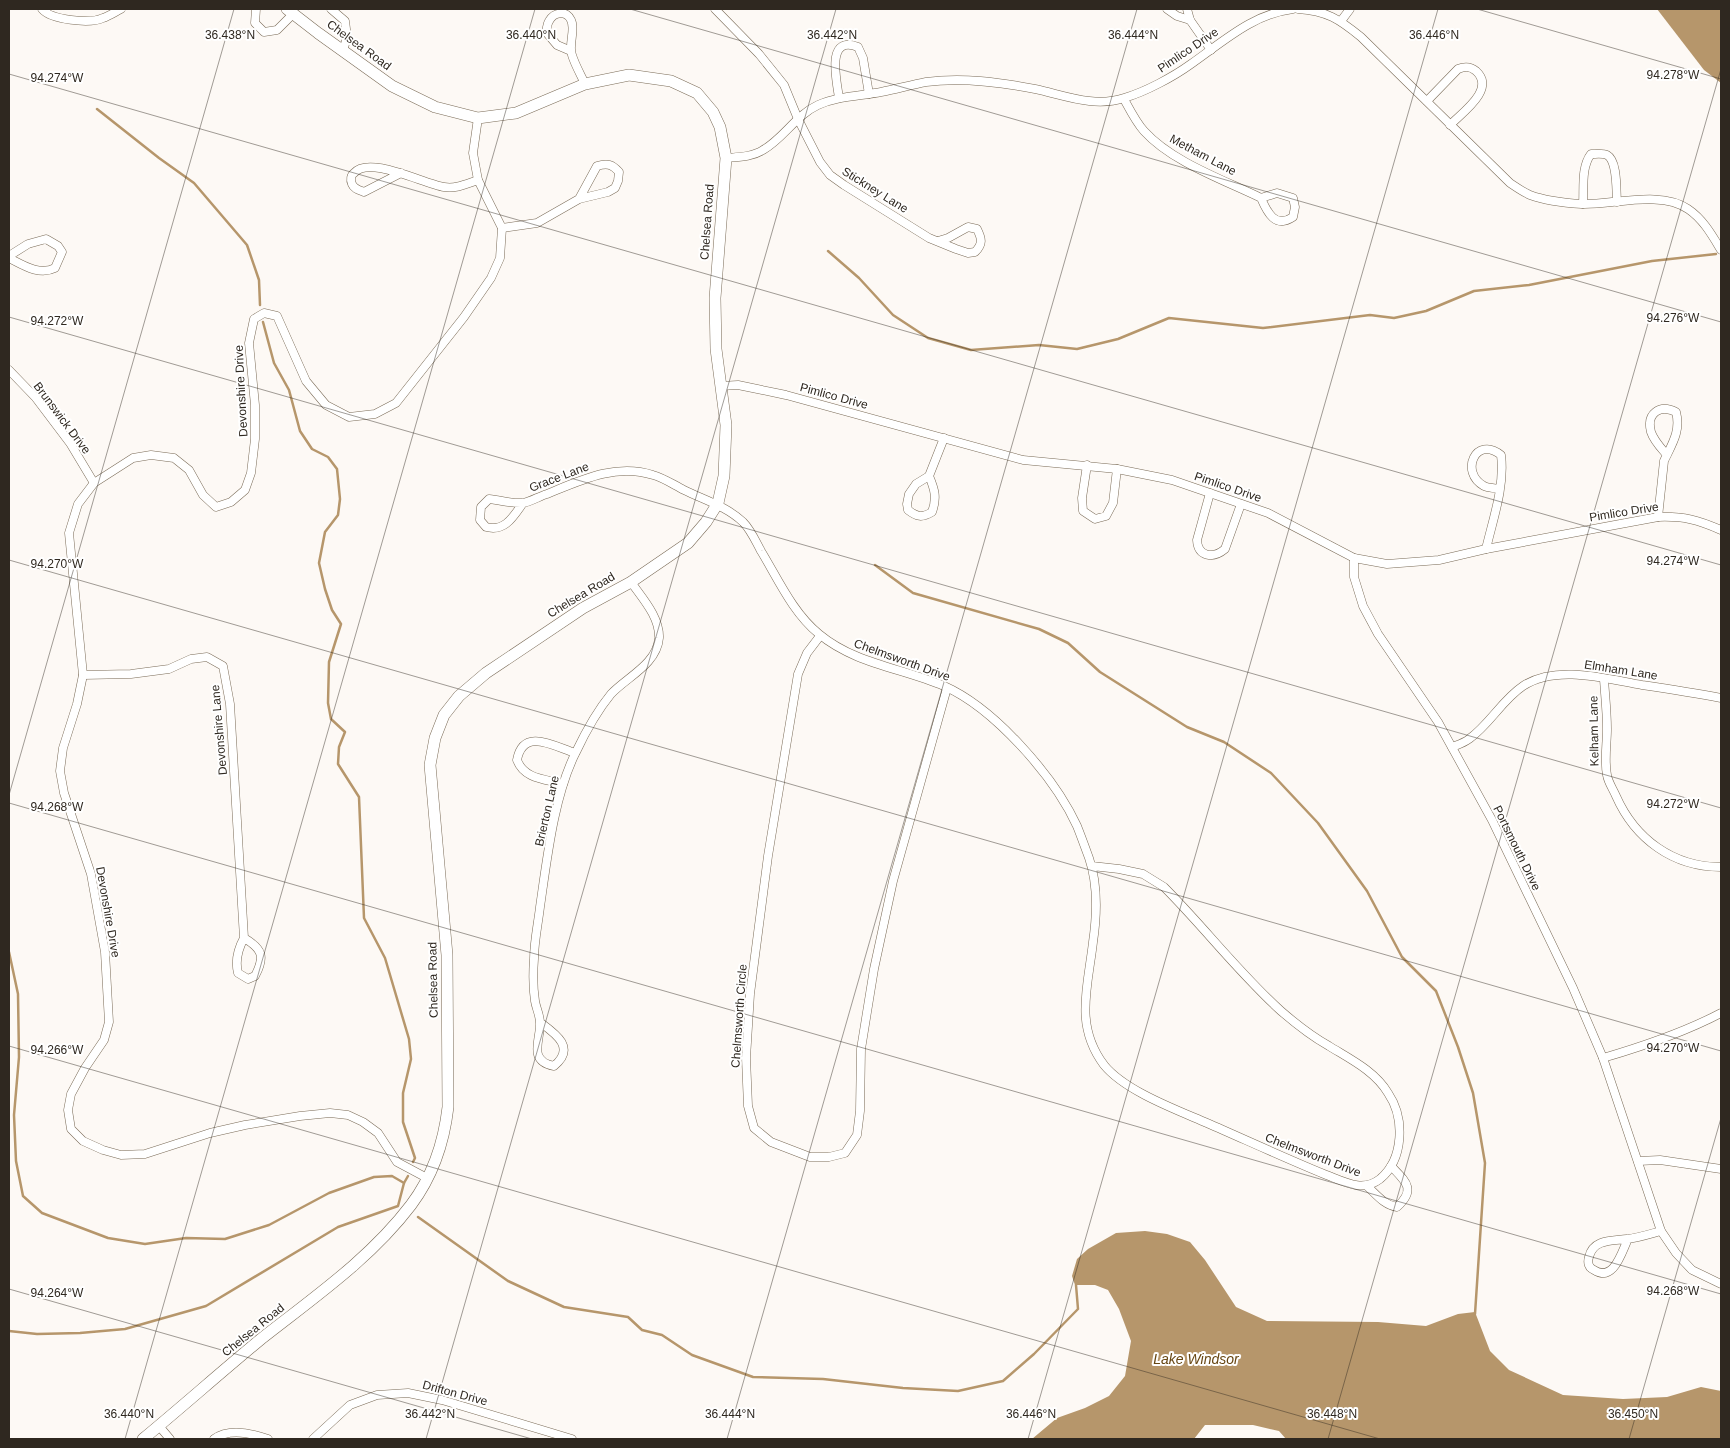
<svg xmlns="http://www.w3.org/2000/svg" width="1730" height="1448" viewBox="0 0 1730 1448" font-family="Helvetica,sans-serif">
  <rect width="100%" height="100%" fill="#fdf9f5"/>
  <g fill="#b6966b">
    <path d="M1657 9H1721V83L1704 70Z"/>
    <path d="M1145 1231 1167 1234 1190 1242 1205 1260 1236 1307 1267 1321 1378 1322 1426 1326 1458 1314 1475 1312 1490 1351 1509 1370 1563 1395 1623 1399 1667 1397 1701 1387 1721 1391V1439H1286L1279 1431 1253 1425H1205L1194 1439H1032L1057 1418 1085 1408 1109 1396 1125 1376 1131 1341 1119 1309 1108 1290 1095 1285H1075L1072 1276 1077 1259 1088 1249 1116 1233Z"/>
  </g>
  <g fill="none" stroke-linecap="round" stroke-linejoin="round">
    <g stroke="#b6966b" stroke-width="2.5">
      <path d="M97 109 159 158 194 183 247 245 259 280 260 305"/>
      <path d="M828 251 859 278 893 315 928 338 971 350 1039 345 1077 349 1118 339 1169 318 1263 328 1370 315 1394 318 1426 311 1474 291 1529 285 1652 261 1716 254"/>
      <path d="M263 322 274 363 289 390 300 431 312 449 328 457 337 469 340 499 338 515 325 532 319 563 325 589 332 610 341 624 329 662 328 703 331 719 345 732 339 747 338 764 359 797 364 918 385 958 409 1039 411 1059 403 1093V1122L415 1158 413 1162"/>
      <path d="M875 565 913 593 1039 629 1068 643 1100 672 1187 727 1224 742 1271 773 1318 823 1367 891 1402 957 1436 991 1458 1047 1473 1093 1485 1163 1475 1314"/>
      <path d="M9 952 18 994 19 1057 14 1115 16 1161 23 1196 42 1213 108 1238 145 1244 186 1238 225 1239 269 1225 329 1193 374 1177 392 1176 404 1183 398 1206 338 1227 206 1306 125 1329 80 1333 37 1334 9 1331"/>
      <path d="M404 1183 408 1176"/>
      <path d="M418 1217 508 1281 564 1307 628 1317 642 1330 662 1335 692 1355 753 1377 823 1379 903 1388 958 1391 1003 1381 1034 1354 1078 1309 1076 1285"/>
    </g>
    <g stroke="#7b6c58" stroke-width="9">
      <g id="street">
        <path d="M42 9C51 20 90 24 103 18 109 16 115 12 121 9"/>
        <path d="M256 9 255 23 264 32 277 30 293 14"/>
        <path d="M331 9 345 21 347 37 343 51"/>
        <path d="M715 9 759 54 784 85 798 119 820 162 830 175 844 185 929 238 956 249 968 253 975 252C983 244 982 239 977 229L968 227 948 238 938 241"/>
        <path d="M1167 9 1177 16 1190 20"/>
        <path d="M1187 9 1190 20 1211 50"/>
        <path d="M1298 9C1327 11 1339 19 1361 37L1510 183C1516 187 1523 192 1530 195 1546 201 1565 203 1582 204 1613 205 1661 190 1688 209 1703 219 1712 235 1721 250"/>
        <path d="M1341 21 1350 9"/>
        <path d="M571 51 557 45 546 32C547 28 547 24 549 21 554 12 566 10 571 20 576 30 568 44 572 55 575 65 581 75 585 84"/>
        <path d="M839 98C837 82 825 34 858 47L863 58 869 94"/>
        <path d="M1124 99C1130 110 1136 122 1144 131 1172 162 1224 180 1261 198 1267 212 1275 229 1293 217L1295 207 1293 198 1277 193 1261 198"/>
        <path d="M1427 101 1458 69C1465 66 1470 66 1476 71 1496 89 1463 112 1450 125"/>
        <path d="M726 158C738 157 752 157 763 150 783 139 796 115 818 105 838 96 860 96 881 92 896 89 911 85 926 82 962 77 999 82 1035 89 1064 95 1094 108 1124 98 1145 92 1173 77 1191 64 1224 41 1253 14 1293 9"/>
        <path d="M401 173 364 192C359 190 354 189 352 184 350 180 351 175 354 173 369 155 424 184 444 187 456 189 466 184 478 180"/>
        <path d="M1583 204C1584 188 1581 167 1591 154 1596 154 1603 153 1607 155 1618 161 1616 191 1617 202"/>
        <path d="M502 228 537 223 579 199 608 192 615 188 618 181 619 172C612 164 607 163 597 166L579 199"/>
        <path d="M9 256 28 244 46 239 58 246 62 252 55 268C39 276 23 265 9 258"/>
        <path d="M9 370 36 398 70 443 94 483"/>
        <path d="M720 386 738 385 786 395 1023 460 1117 469 1172 480 1268 513 1354 558 1387 564 1439 560 1486 549 1658 517C1684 516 1698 520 1721 530"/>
        <path d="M1087 465 1082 498 1083 511 1095 519 1106 516 1113 503 1117 469"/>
        <path d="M929 476C935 490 937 498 932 512 922 518 917 517 908 510L907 504 909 494 916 484 929 476 944 438"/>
        <path d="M1210 493 1197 540C1198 557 1213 559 1225 549L1241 504"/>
        <path d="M523 503C513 517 505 532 486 527L480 520 481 507 489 499C500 500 513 504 523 503 530 502 540 496 547 494 581 480 616 463 653 475 664 478 674 485 684 490 704 500 726 506 743 522 751 530 756 542 761 551 778 579 793 613 819 634 855 664 902 668 944 686 994 708 1054 776 1077 826 1081 836 1085 847 1089 858 1098 884 1097 915 1093 942 1088 987 1074 1025 1104 1065 1125 1091 1177 1110 1207 1123 1246 1140 1285 1158 1324 1174 1343 1181 1362 1193 1380 1179 1404 1159 1405 1118 1388 1093 1375 1071 1350 1059 1329 1046 1311 1036 1296 1024 1281 1011 1239 973 1204 927 1164 887L1143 874 1119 869 1092 866"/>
        <path d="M1658 517 1664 461C1672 444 1681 431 1676 412 1660 404 1646 413 1651 432 1654 441 1661 448 1667 455"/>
        <path d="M1486 549C1493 519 1505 486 1501 455 1476 435 1459 472 1484 486 1488 488 1495 488 1499 489"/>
        <path d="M1354 558V577L1363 606 1378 634 1438 722 1492 820 1573 988 1603 1058 1661 1231 1676 1253 1692 1270 1721 1284"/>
        <path d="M820 636 807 653 798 674 768 856 750 994 746 1058 748 1106 754 1128 771 1142 810 1157H829L845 1153 857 1135 860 1111 861 1049 874 969 893 881 947 688"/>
        <path d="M83 675 131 674 169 669 191 659 207 657 223 666 230 704 244 938C238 949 235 961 238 973L248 979 255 976C265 957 263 949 244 938"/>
        <path d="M1604 679C1605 695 1607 712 1607 729 1607 744 1604 760 1607 775 1608 782 1613 789 1616 796 1635 839 1673 867 1721 867"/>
        <path d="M1452 747C1457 745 1464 743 1469 739 1490 724 1502 700 1523 686 1556 664 1607 679 1642 685 1669 689 1695 693 1721 698"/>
        <path d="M563 784C545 779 524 779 517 760 523 727 554 746 575 753"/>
        <path d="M541 1023C556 1034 576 1048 554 1066 527 1061 541 1039 540 1023 540 1015 536 1008 535 1001 533 988 533 972 534 959 534 942 538 924 540 907 547 859 554 795 576 752 585 733 597 711 611 694 627 677 657 664 659 638 660 617 642 598 631 582"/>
        <path d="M1603 1058C1644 1046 1683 1033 1721 1013"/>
        <path d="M1638 1161 1660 1160 1721 1169"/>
        <path d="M427 1178 397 1162 378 1133 363 1122 348 1115 330 1113 300 1116 245 1125 210 1133 145 1154 121 1155 103 1150 83 1141 71 1129 68 1110 71 1094 85 1068 104 1040 109 1022 105 952 91 874 64 793 60 771 63 748 77 704 83 675 69 533 78 504 94 483 133 458 151 455 174 458 189 470 203 495 216 507 231 502 245 490 251 473 255 439V405L249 343 254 319 264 313 277 316 306 381 326 405 349 417 375 414 396 403 464 317 491 278 500 258 502 228 478 180 473 153 478 118"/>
        <path d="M1367 1186C1377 1195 1384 1205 1397 1207 1417 1189 1405 1181 1391 1166"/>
        <path d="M1628 1239C1622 1251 1614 1283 1594 1270 1589 1268 1587 1263 1589 1257 1593 1239 1612 1241 1627 1239 1638 1238 1650 1234 1661 1231"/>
        <path d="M159 1426 170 1439"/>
        <path d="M214 1439C229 1428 251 1433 268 1439"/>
        <path d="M313 1439 350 1405 377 1395 408 1393 442 1400 572 1439"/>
      </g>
    </g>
    <g stroke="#7b6c58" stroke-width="12">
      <path id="secondary" d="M143 1439C183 1406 221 1372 261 1339 313 1298 370 1259 411 1205 432 1177 444 1142 448 1107L447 955 430 765 435 738 444 715 459 696 486 673 583 608 631 582 688 543 706 522 718 503 724 476 726 425 716 349 715 298 726 158 720 127 713 112 697 93 671 81 629 75 585 84 516 113 478 118 435 107 392 86 318 33 287 9"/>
    </g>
    <use href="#street" stroke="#fff" stroke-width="8"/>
    <use href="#secondary" stroke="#fff" stroke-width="11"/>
  </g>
  <path fill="none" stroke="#2f2820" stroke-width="1" stroke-opacity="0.45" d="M630 9 1721 322M1477 9 1721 79M9 74 1721 565M9 317 1721 808M9 560 1721 1051M9 795 234 9M9 803 1721 1294M9 1046 1380 1439M9 1289 532 1439M125 1439 535 9M426 1439 836 9M727 1439 1137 9M1028 1439 1438 9M1328 1439 1721 69M1629 1439 1721 1118"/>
  <g text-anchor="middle" stroke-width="4" stroke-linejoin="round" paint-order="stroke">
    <g font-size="12" fill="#2f2820" stroke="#fff">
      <text transform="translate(359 45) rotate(36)" y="4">Chelsea Road</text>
      <text transform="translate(1188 50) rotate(-34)" y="4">Pimlico Drive</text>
      <text transform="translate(1203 155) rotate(28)" y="4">Metham Lane</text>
      <text transform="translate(875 190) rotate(32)" y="4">Stickney Lane</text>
      <text transform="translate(707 222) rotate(-86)" y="4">Chelsea Road</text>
      <text transform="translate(241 391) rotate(-93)" y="4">Devonshire Drive</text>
      <text transform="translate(834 396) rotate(15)" y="4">Pimlico Drive</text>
      <text transform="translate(62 418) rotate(53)" y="4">Brunswick Drive</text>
      <text transform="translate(559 477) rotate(-21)" y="4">Grace Lane</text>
      <text transform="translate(1228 487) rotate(19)" y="4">Pimlico Drive</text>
      <text transform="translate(1624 512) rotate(-9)" y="4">Pimlico Drive</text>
      <text transform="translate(581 595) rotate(-31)" y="4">Chelsea Road</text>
      <text transform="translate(902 660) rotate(20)" y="4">Chelmsworth Drive</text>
      <text transform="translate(1621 670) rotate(9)" y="4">Elmham Lane</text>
      <text transform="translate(219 730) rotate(-95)" y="4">Devonshire Lane</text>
      <text transform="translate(1594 731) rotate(-91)" y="4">Kelham Lane</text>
      <text transform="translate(547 811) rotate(-77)" y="4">Brierton Lane</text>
      <text transform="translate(1517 848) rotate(64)" y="4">Portsmouth Drive</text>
      <text transform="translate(108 912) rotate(80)" y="4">Devonshire Drive</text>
      <text transform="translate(433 980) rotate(-91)" y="4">Chelsea Road</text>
      <text transform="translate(739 1016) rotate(-86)" y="4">Chelmsworth Circle</text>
      <text transform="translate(1313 1155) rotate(21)" y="4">Chelmsworth Drive</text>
      <text transform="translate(253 1330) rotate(-39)" y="4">Chelsea Road</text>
      <text transform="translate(455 1393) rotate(15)" y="4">Drifton Drive</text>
    </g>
    <g font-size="14" font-style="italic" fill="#674612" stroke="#fff">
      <text x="1196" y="1364">Lake Windsor</text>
    </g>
  </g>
  <g font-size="12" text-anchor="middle" fill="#2f2820" stroke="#fff" stroke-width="4" stroke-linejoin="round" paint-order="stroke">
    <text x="230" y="39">36.438°N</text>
    <text x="531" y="39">36.440°N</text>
    <text x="832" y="39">36.442°N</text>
    <text x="1133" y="39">36.444°N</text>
    <text x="1434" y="39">36.446°N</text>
    <text x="1673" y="79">94.278°W</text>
    <text x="57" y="82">94.274°W</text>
    <text x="1673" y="322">94.276°W</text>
    <text x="57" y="325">94.272°W</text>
    <text x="1673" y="565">94.274°W</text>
    <text x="57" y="568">94.270°W</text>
    <text x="1673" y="808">94.272°W</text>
    <text x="57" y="811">94.268°W</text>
    <text x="1673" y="1052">94.270°W</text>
    <text x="57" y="1054">94.266°W</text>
    <text x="1673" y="1295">94.268°W</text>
    <text x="57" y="1297">94.264°W</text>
    <text x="129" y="1418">36.440°N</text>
    <text x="430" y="1418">36.442°N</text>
    <text x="730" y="1418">36.444°N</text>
    <text x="1031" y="1418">36.446°N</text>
    <text x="1332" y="1418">36.448°N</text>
    <text x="1633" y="1418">36.450°N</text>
  </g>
  <rect width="1730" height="1448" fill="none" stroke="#2f2820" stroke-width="20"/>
</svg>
